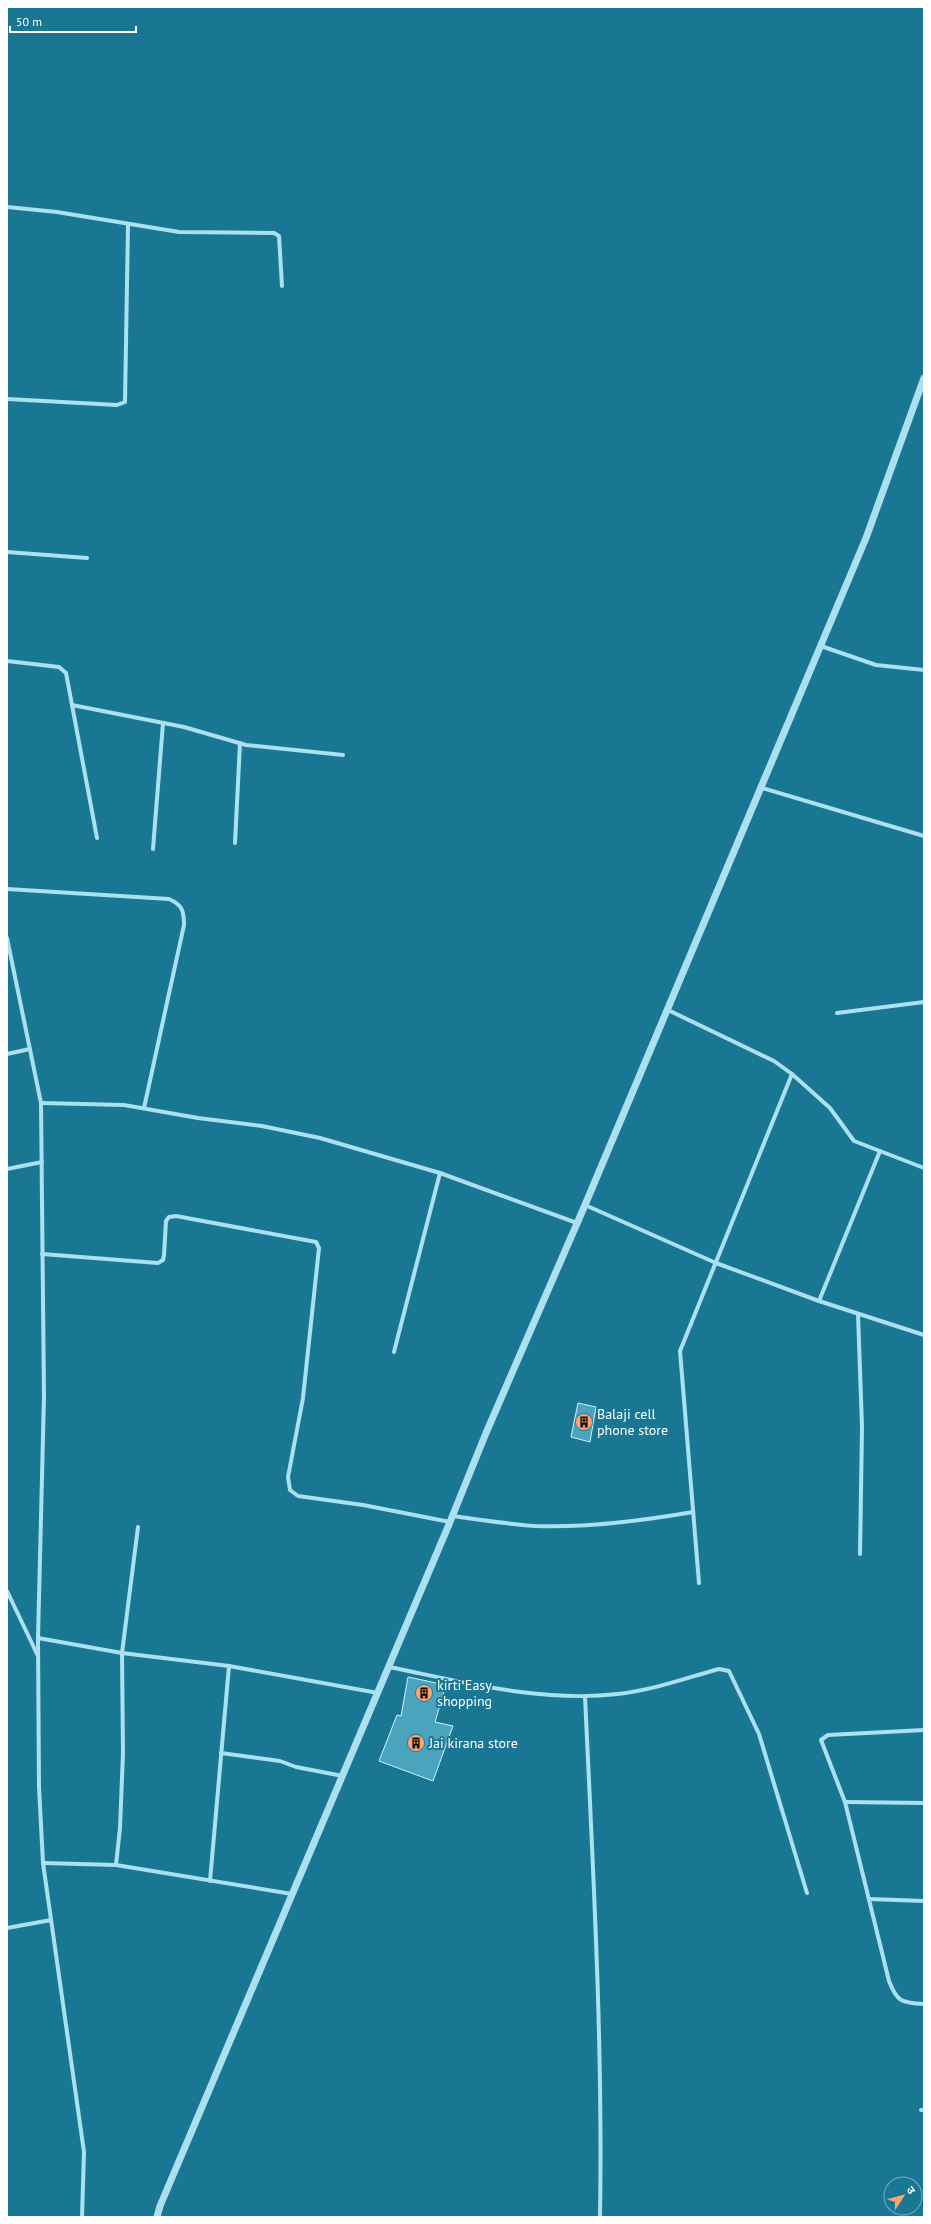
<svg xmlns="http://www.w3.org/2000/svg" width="931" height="2224" viewBox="0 0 931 2224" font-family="'PT Sans','Noto Sans Devanagari',sans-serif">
  <rect width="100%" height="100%" fill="#1a7794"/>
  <g fill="#4ba4be" stroke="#d2f2fb">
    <path d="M578 1403 596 1407 590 1442 571 1437Z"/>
    <path d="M408 1677 446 1685 435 1722 453 1726 433 1781 379 1761 397 1715 401 1716Z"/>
  </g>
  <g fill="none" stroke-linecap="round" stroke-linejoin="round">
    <g stroke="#abe0f0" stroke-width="4">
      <path d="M7 207 57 212 179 232 274 233 279 236 282 286"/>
      <path d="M7 399 117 405 125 402 128 225"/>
      <path d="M7 552 87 558"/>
      <path d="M821 646 876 665 924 670"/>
      <path d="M7 661 59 667 66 673 97 838"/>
      <path d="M72 705 184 727 246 745 343 755"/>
      <path d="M762 788 924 836"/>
      <path d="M235 843 240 743"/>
      <path d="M153 849 163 723"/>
      <path d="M7 889 169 899C182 905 184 910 184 925L144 1108"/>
      <path d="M7 938 41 1103 44 1396 38 1638 39 1787 43 1863 84 2152 82 2217"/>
      <path d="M668 1010 774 1061 792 1074 830 1108 854 1141 924 1168"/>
      <path d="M837 1013 924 1002"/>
      <path d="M7 1054 30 1049"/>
      <path d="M41 1103 124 1105 198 1118 262 1126 320 1138 440 1173 577 1223"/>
      <path d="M7 1169 42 1162"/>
      <path d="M585 1205 716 1263 819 1301 924 1335"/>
      <path d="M42 1254 158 1263 163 1260 164 1255 166 1221 169 1217 176 1216 316 1242 319 1248 303 1398 288 1477 290 1490 298 1496 363 1505 450 1522"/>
      <path d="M819 1301 880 1151"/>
      <path d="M858 1314 862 1427 860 1554"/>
      <path d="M394 1352 440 1173"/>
      <path d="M453 1516C480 1520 507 1524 535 1526 588 1528 641 1521 693 1512"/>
      <path d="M699 1583 680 1351 792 1074"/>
      <path d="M7 1591 38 1656"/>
      <path d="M38 1638 122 1653 229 1666 378 1693"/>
      <path d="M389 1667C464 1682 541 1703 618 1694 653 1690 686 1678 719 1669L729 1671 759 1734 807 1893"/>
      <path d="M585 1696C593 1870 603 2043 600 2217"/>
      <path d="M924 1730 828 1735 821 1740 845 1802 889 1981C897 2002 902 2003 924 2004"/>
      <path d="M221 1753 280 1761 296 1767 343 1776"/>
      <path d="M845 1802 924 1803"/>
      <path d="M43 1863 116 1865 292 1894"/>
      <path d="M116 1865 120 1828 123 1753 122 1653 138 1527"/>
      <path d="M210 1881 229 1666"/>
      <path d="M869 1899 924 1901"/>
      <path d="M7 1928 51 1920"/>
      <path d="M921 2110H924"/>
    </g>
    <path stroke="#abe0f0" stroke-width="7" d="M157 2217 160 2206 450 1522 486 1433 585 1205 866 538 924 378"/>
  </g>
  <defs>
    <g id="building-disc" transform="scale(0.9)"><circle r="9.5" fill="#ffa36a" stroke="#1a7794"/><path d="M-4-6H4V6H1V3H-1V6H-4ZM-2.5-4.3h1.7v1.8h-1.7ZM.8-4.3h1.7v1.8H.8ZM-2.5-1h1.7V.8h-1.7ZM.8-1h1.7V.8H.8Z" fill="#111"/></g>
  </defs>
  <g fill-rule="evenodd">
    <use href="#building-disc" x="584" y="1422"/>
    <use href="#building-disc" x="424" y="1693"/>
    <use href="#building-disc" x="416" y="1743"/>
  </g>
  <g text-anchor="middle" stroke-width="4" stroke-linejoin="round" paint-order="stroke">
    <g font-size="14" fill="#fff" stroke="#1a7794" text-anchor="start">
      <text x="597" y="1419">Balaji cell<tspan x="597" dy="16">phone store</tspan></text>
      <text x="437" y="1690">kirti Easy<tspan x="437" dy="16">shopping</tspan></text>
      <text x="429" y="1748">Jai kirana store</text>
    </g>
  </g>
  <rect width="931" height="2224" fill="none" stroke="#ffffff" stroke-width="16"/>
  <g transform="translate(903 2196) rotate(54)"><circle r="19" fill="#1a7794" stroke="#76adbf"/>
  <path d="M0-3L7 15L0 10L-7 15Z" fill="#ffa36a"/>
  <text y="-6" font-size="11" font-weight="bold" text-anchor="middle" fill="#ffffff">उ</text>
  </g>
  <path d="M10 26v6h126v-6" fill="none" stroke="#ffffff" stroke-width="2"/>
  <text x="16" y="26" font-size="12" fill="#ffffff" stroke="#1a7794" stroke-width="3" paint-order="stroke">50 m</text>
</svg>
